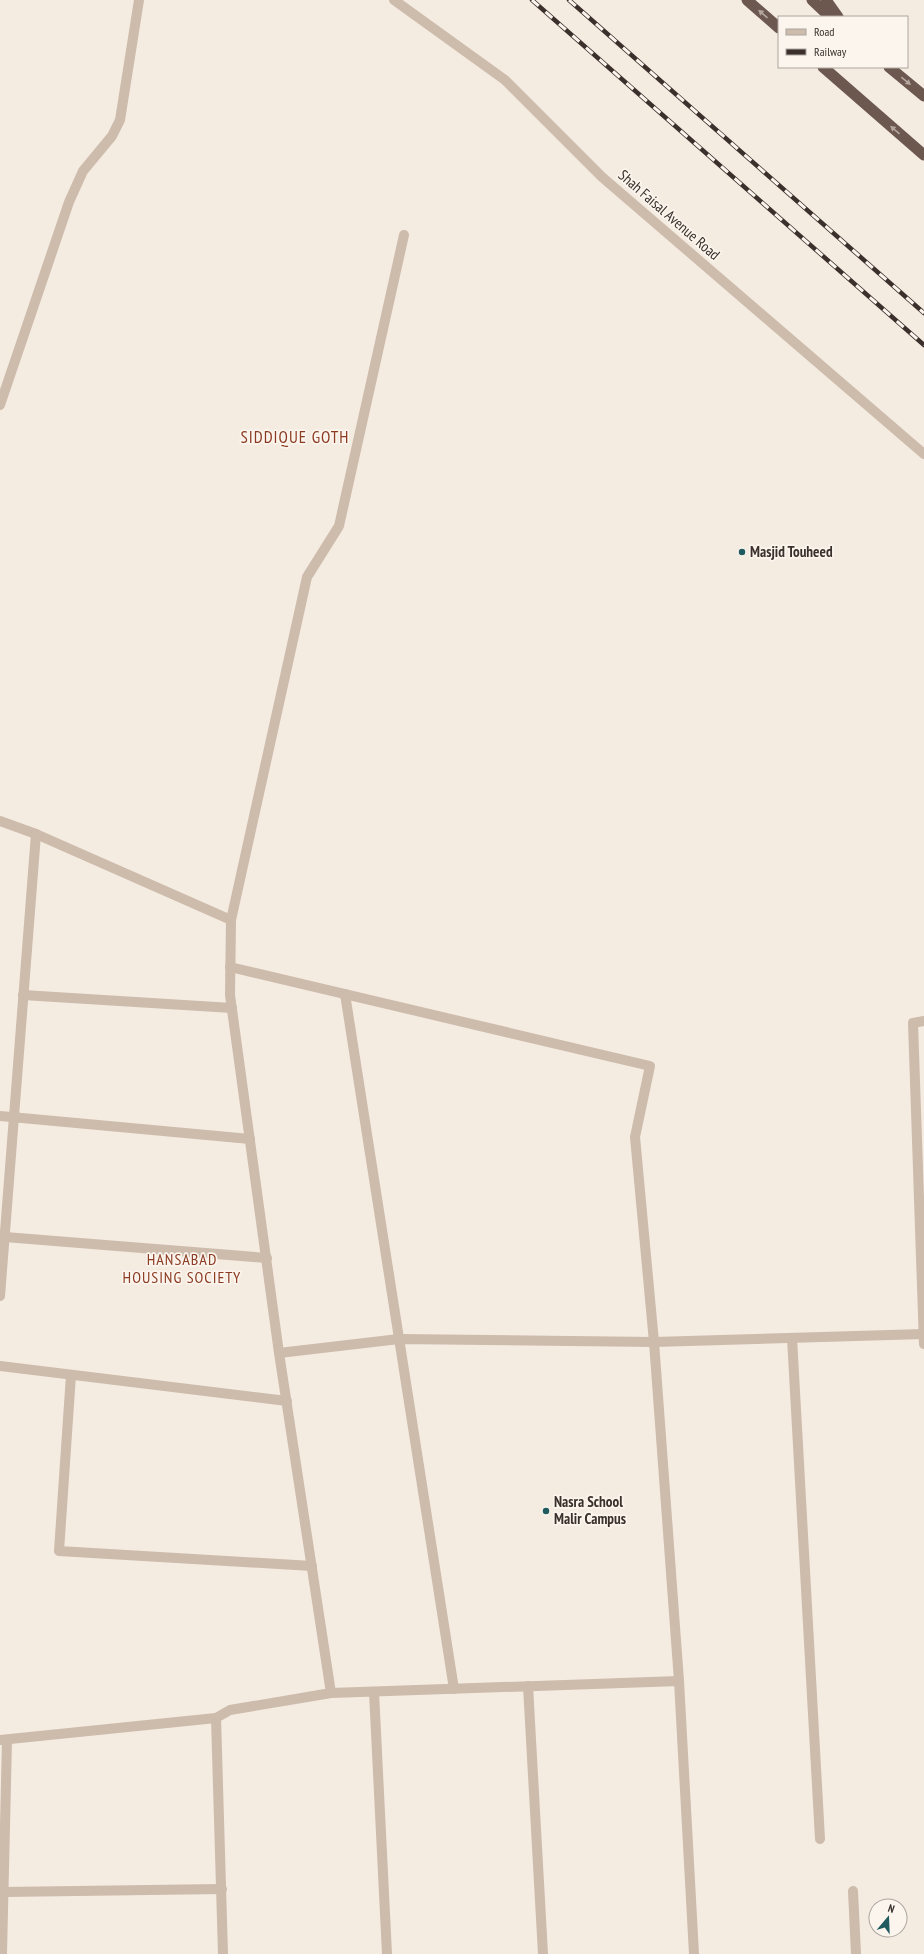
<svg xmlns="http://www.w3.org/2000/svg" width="924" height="1954" viewBox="0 0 924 1954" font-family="'PT Sans Narrow',sans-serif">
  <rect width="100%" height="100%" fill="#f4ebe1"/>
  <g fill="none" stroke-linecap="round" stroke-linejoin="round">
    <g stroke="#cdbbac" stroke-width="10">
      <path d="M0 821 36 834 231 920"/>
      <path d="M0 1740 216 1718"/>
    </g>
    <g stroke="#cdbbac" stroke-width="10">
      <path d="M394 0 505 80 602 177 924 454"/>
      <path d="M0 405 69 202 83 171 112 136 120 120 139 0"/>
      <path d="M230 967 650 1066 635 1137 654 1342 679 1681 694 1954"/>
      <path d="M345 994 454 1689"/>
      <path d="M23 995 232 1008"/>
      <path d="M924 1021 913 1023 924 1344"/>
      <path d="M0 1116 250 1139"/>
      <path d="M5 1237 267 1258"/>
      <path d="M0 1296 36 834"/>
      <path d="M792 1338 820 1839"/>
      <path d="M279 1353 399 1339 654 1342 924 1334"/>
      <path d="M0 1366 287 1401"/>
      <path d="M71 1375 59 1551 312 1566"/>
      <path d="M528 1686 543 1954"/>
      <path d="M374 1692 387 1954"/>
      <path d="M331 1693 679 1681"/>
      <path d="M853 1891 856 1954"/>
      <path d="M4 1892 222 1889"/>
      <path d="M2 1954 7 1740"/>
      <path d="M223 1954 216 1718 230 1710 331 1693 279 1353 230 995 231 920 307 577 339 526 404 235"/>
    </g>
    <g stroke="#6c584f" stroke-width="11">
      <path d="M747 0 779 28"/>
      <path d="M812 0 830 17"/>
      <path d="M826 0 838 17"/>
      <path d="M823 67 924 155"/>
      <path d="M889 67 924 96"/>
    </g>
    <g stroke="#3b302b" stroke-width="4.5">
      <g id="rail">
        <path d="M532 0 924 345"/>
        <path d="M569 0 924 313"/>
      </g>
    </g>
    <use href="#rail" stroke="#fbf5ee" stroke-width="3" stroke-dasharray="9" stroke-linecap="butt"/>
  </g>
  <defs><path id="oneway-solid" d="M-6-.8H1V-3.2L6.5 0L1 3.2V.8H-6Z"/></defs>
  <g fill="#b4a69e">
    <use href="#oneway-solid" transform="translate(763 14) rotate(-139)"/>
    <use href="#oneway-solid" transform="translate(906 81) rotate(39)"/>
    <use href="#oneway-solid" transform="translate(895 130) rotate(-139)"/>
  </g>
  <g fill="#1f5a5e" stroke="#fbf5ee" stroke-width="1.5">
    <circle cx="742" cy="552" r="4"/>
    <circle cx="546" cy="1511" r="4"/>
  </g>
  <g text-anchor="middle" stroke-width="3.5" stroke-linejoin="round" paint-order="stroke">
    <g font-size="15" fill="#3b302b" stroke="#fbf5ee">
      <text transform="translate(669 215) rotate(41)" y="5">Shah Faisal Avenue Road</text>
    </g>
    <g font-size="15" font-weight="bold" fill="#3b302b" stroke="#fbf5ee" text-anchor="start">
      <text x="750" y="557">Masjid Touheed</text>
      <text x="554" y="1507">Nasra School<tspan x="554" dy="17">Malir Campus</tspan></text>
    </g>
    <g font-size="16" letter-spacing="1" fill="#8c3b22" stroke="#fbf5ee">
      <text x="182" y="1265">HANSABAD<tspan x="182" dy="18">HOUSING SOCIETY</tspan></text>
    </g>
    <g font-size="17" letter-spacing="1" fill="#8c3b22" stroke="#fbf5ee">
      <text x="295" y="443">SIDDIQUE GOTH</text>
    </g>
  </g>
  <rect x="778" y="16" width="130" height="52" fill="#fbf5ee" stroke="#aea6a0"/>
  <rect x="786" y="29" width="20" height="6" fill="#cdbbac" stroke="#aea6a0"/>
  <text x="814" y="36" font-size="12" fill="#3b302b">Road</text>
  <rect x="786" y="49" width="20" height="6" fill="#3b302b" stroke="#aea6a0"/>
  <text x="814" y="56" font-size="12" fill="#3b302b">Railway</text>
  <g transform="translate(888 1918) rotate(19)"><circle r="19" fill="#fbf5ee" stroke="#aea6a0"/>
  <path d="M0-3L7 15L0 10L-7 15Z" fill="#1f5a5e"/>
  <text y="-6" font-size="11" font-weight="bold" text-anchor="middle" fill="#3b302b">N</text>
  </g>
</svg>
